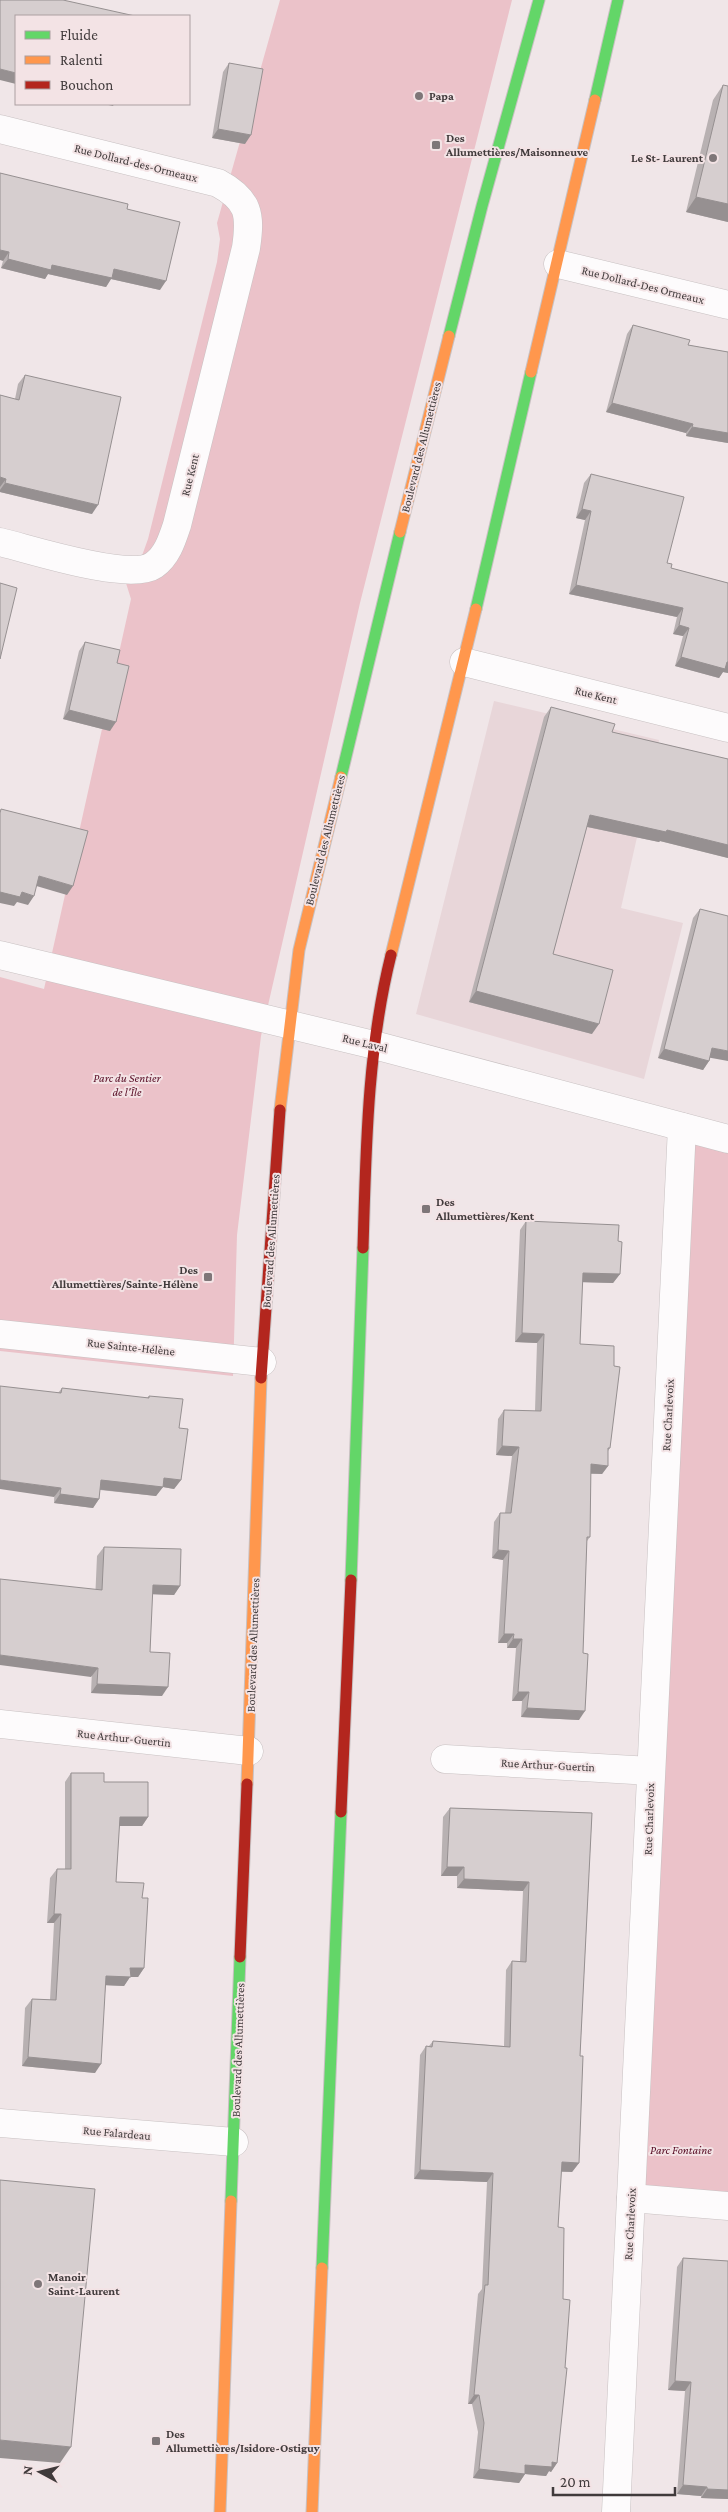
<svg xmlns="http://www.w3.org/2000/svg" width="728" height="2512" viewBox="0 0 728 2512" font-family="'Crimson Pro',serif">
  <rect width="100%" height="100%" fill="#f0e6e8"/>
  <path fill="#e8d6d9" d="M494 701 659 740 621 908 683 923 644 1079 416 1014Z"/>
  <g fill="#ebc2c9">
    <path d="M280 0H512L360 603 261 1036 237 1235 233 1376 0 1351V977L44 989 131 599 125 580 139 564 148 539 217 262 220 239 217 223Z"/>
    <path d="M682 1127 728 1139V2205L631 2198Z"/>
  </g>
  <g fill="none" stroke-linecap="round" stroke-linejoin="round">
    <g stroke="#c8c1c2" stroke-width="29">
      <g id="street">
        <path d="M0 129 218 183C249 200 251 214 246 248L177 525C172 540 167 556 154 565 130 582 30 549 0 542"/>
        <path d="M558 264 728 305"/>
        <path d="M464 662 728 728"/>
        <path d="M0 955 374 1045 728 1139"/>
        <path d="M0 1334 262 1362"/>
        <path d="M0 1724 249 1751"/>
        <path d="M445 1759 651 1771"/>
        <path d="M0 2123 234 2142"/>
        <path d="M631 2198 728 2206"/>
        <path d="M616 2512 682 1127"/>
      </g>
    </g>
    <g stroke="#c8c1c2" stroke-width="13">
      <g id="fast">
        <path d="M595 100 618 0"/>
        <path d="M449 336 482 206 539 0"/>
        <path d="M476 609 531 372"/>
        <path d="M341 777 400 532"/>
        <path d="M351 1580 363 1248"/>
        <path d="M231 2201 240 1957"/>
        <path d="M322 2268 341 1812"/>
      </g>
    </g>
    <g stroke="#c8c1c2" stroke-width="13">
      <g id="slow">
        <path d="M531 372 595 100"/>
        <path d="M400 532 449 336"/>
        <path d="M391 955 476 609"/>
        <path d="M280 1110 299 950 341 777"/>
        <path d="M247 1784 261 1378"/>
        <path d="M220 2512 231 2201"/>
        <path d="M312 2512 322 2268"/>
      </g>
    </g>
    <g stroke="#c8c1c2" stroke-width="13">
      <g id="jam">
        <path d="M363 1248C366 1150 367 1051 391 955"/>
        <path d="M261 1378 280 1110"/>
        <path d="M341 1812 351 1580"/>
        <path d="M240 1957 247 1784"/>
      </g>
    </g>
    <use href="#street" stroke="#fdfbfc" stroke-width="28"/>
    <use href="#fast" stroke="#63d668" stroke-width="11"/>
    <use href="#slow" stroke="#ff974d" stroke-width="11"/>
    <use href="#jam" stroke="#b3261e" stroke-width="11"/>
  </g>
  <g fill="#b8b1b2">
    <path d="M229 63 245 144 212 138 223 72Z"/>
    <path d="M723 85 728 222 686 212 713 100Z"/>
    <path d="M0 173 127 209 160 290 111 279 106 287 48 274 45 279 1 268 3 261Z"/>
    <path d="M633 325 688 345 728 352V443L686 436V433L606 412 627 334Z"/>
    <path d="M25 375 92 514 0 492V395L15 399 18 384Z"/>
    <path d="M591 474 671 568 728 583V673L723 672 719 678 675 666 683 636 673 634 677 617 569 594 585 520 576 518 584 483Z"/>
    <path d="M85 642 117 663 110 731 63 719 79 651Z"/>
    <path d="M551 707 612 732 728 759V858L660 841 659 842 587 827 553 954 592 1034 469 1002 544 717Z"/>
    <path d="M700 909 710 1058 709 1061 703 1070 658 1058 693 918Z"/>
    <path d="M526 1221 618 1241 620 1274 613 1283 582 1282 580 1344 610 1448 608 1451V1466L602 1474H591L590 1537 587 1541 579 1720 521 1717 522 1701H512L516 1648H507V1643H498L503 1560 492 1558 494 1522 500 1513H505L512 1456 496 1455 498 1419 504 1410 535 1411 537 1343 515 1342 520 1230Z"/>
    <path d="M62 1388 147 1398 149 1396 179 1428 181 1480 174 1489 163 1487 156 1496 100 1490 99 1499 93 1508 54 1503 58 1393Z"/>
    <path d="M104 1547 180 1586 174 1595 152 1594 150 1652 162 1696 91 1693 97 1556Z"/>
    <path d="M71 1773 104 1782 148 1817 142 1826H119L116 1882 142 1898 144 1968 138 1977H130L124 1986 106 1985 95 2073 22 2066 25 2008 32 1999 50 2000 54 1923H47L50 1878 57 1869H65V1782Z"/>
    <path d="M450 1808 592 1813 580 2056 579 2163 572 2172H561L558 2227 557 2463 551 2472 549 2471 546 2476 525 2474 519 2483 473 2478 478 2432 472 2404H468L478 2294 482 2289 487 2182 414 2179 420 2055 426 2046H429L433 2041 504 2046 506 1970 512 1961H520L523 1891 457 1888V1876H441L443 1817Z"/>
    <path d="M683 2258 728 2261V2499L701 2498V2496L677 2494 685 2391 668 2390 677 2267Z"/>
  </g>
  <g fill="#969091">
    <path d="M0 69 16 73V84L0 80Z"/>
    <path d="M104 104H114L113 106Z"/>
    <path d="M218 129 251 135 245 144 212 138Z"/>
    <path d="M696 197 728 204V222L686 212Z"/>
    <path d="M0 250 9 252 3 261 0 260Z"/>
    <path d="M8 259 52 265 114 269 166 281 160 290 111 279 106 287 48 274 45 279 1 268Z"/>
    <path d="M612 403 693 424 686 433 606 412Z"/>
    <path d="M692 427 728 433V443L686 436Z"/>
    <path d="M0 477 6 479 0 487Z"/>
    <path d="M5 483 98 505 92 514 0 492V490Z"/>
    <path d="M582 509 591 511 585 520 576 518Z"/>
    <path d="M576 585 683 608 677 617 569 594Z"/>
    <path d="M679 625 689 628 683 636 673 634Z"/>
    <path d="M681 657 728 662V673L723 672 719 678 675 666Z"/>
    <path d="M69 710 116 722 110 731 63 719Z"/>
    <path d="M590 815 667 830 728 845V858L660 841 659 842 583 826Z"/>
    <path d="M39 876 73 886 67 895 33 885Z"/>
    <path d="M0 892H22L34 896 28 905 17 902 14 906 0 903Z"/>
    <path d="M476 991 599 1024 592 1034 469 1002Z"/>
    <path d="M712 1048 728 1051V1061L706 1057Z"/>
    <path d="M664 1049 709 1061 703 1070 658 1058Z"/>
    <path d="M583 1273 620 1274 613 1283 576 1282Z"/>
    <path d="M522 1333 544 1334 537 1343 515 1342Z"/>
    <path d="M502 1446 519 1447 512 1456 496 1455Z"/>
    <path d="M591 1464 608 1466 602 1474 584 1473Z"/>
    <path d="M164 1478 181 1480 174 1489 163 1487 156 1496 95 1489 101 1480Z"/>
    <path d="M0 1480 61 1488 54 1497 0 1489Z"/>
    <path d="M60 1494 99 1499 93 1508 54 1503Z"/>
    <path d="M498 1550 509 1551 503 1560 492 1558Z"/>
    <path d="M153 1585 180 1586 174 1595 146 1594Z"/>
    <path d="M504 1634H514L507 1643H498Z"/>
    <path d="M513 1639H522L516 1648H507Z"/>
    <path d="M0 1655 98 1668 91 1677 0 1665Z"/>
    <path d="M97 1684 168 1687 162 1696 91 1693Z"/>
    <path d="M518 1692H529L522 1701H512Z"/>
    <path d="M527 1708 585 1711 579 1720 521 1717Z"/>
    <path d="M120 1817H148L142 1826H113Z"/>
    <path d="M447 1867H464L457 1876H441Z"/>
    <path d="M464 1879 529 1882 523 1891 457 1888Z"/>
    <path d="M54 1914H61L54 1923H47Z"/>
    <path d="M130 1968H144L138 1977H130L124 1986 100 1985 106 1976Z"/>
    <path d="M28 2057 101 2064 95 2073 22 2066Z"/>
    <path d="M562 2162 579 2163 572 2172 556 2171Z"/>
    <path d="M420 2170 493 2173 487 2182 414 2179Z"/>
    <path d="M675 2381 691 2382 685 2391 668 2390Z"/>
    <path d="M474 2395H479L472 2404H468Z"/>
    <path d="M0 2440 71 2447 60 2463 0 2458Z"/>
    <path d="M552 2462 557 2463 551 2472 549 2471 546 2476 525 2474 519 2483 473 2478 479 2469Z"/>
    <path d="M683 2485 707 2487 701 2496 677 2494Z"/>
    <path d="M707 2489 728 2490V2499L701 2498Z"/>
  </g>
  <g fill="#d6cecf" stroke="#969091">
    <path d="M0 0H63L135 16H16V73L0 69Z"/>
    <path d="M229 63 263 69 251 135 218 129Z"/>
    <path d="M723 85 728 86V204L696 197Z"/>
    <path d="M0 173 128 204 127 209 180 222 166 281 114 269 112 278 52 265 51 270 8 259 9 252 0 250Z"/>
    <path d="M633 325 690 340 688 345 728 352V433L692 427 693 424 612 403Z"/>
    <path d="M25 375 121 397 98 505 5 483 6 479 0 477V395L19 400Z"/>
    <path d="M591 474 684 497 667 563 672 564 671 568 728 583V662H727L725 669 681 657 689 628 679 625 683 608 576 585 591 511 582 509Z"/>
    <path d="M0 583 17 588 0 659Z"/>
    <path d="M85 642 120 650 117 663 129 666 116 722 69 710Z"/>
    <path d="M551 707 615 724 612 732 728 759V845L667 830 666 832 590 815 553 954 613 970 599 1024 476 991Z"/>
    <path d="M1 809 88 831 73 886 39 876 34 896 22 892 20 897 0 892V813Z"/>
    <path d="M700 909 728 916V1051L712 1048 709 1061 664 1049Z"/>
    <path d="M526 1221 619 1225 618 1241 622 1242 620 1274 583 1273 580 1344 614 1346V1366L620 1367 610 1448H608V1466L591 1464 590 1537H587L583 1653 588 1654 585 1711 527 1708 529 1692H518L522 1639H513L514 1634H504L509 1551 498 1550 500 1513H511L519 1447 502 1446 504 1410 541 1411 544 1334 522 1333Z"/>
    <path d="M0 1386 61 1393 62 1388 149 1398V1396L183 1399 179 1428 188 1429 181 1480 164 1478 163 1487 101 1480 99 1499 60 1494 61 1488 0 1480Z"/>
    <path d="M104 1547 181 1549 180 1586 153 1585 150 1652 170 1653 168 1687 97 1684 98 1668 0 1655V1579L102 1590Z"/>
    <path d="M71 1773H104V1782H148V1817H120L116 1882 144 1883 142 1898H148L144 1968H130L131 1977 106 1976 101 2064 28 2057 32 1999 56 2000 61 1914H54L57 1869H71Z"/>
    <path d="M450 1808 592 1813 580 2056H583L579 2163 562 2162 558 2227 564 2228 563 2299 570 2300 565 2368H567L557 2463 552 2462V2467L525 2465V2474L479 2469 484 2423 479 2395H474L485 2285H488L493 2173 420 2170 426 2046 432 2047 433 2041 510 2047 512 1961 526 1962 529 1882 464 1879V1867H447Z"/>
    <path d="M0 2180 95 2189 71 2447 0 2440Z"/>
    <path d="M683 2258 728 2261V2490L707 2489V2487L683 2485 691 2382 675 2381Z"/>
  </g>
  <g fill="#7e7678" stroke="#f3e3e5" stroke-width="2">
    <circle cx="419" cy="96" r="5"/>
    <rect x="431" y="140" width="10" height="10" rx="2.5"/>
    <circle cx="713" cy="158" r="5"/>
    <rect x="421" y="1204" width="10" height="10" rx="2.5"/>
    <rect x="203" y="1272" width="10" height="10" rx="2.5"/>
    <circle cx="38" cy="2284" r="5"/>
    <rect x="151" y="2436" width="10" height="10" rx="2.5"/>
  </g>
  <g text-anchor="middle" stroke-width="4" stroke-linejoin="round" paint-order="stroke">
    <g font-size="12" font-weight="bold" fill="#403a3b" stroke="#f3e3e5" text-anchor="start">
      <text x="429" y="100">Papa</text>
      <text x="446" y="142">Des<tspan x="446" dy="14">Allumettières/Maisonneuve</tspan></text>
      <text x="703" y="162" text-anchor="end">Le St- Laurent</text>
      <text x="436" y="1206">Des<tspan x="436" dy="14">Allumettières/Kent</tspan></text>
      <text x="198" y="1274" text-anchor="end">Des<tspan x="198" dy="14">Allumettières/Sainte-Hélène</tspan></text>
      <text x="48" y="2281">Manoir<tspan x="48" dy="14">Saint-Laurent</tspan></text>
      <text x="166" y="2438">Des<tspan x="166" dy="14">Allumettières/Isidore-Ostiguy</tspan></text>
    </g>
    <g font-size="12" fill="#403a3b" stroke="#f3e3e5">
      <text transform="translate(136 163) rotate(14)" y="4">Rue Dollard-des-Ormeaux</text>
      <text transform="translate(643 285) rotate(14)" y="4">Rue Dollard-Des Ormeaux</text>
      <text transform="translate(421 447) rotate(-76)" y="4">Boulevard des Allumettières</text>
      <text transform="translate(190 475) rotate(-76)" y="4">Rue Kent</text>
      <text transform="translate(596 695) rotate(14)" y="4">Rue Kent</text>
      <text transform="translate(325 840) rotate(-76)" y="4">Boulevard des Allumettières</text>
      <text transform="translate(365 1043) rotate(14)" y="4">Rue Laval</text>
      <text transform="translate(271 1241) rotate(-86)" y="4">Boulevard des Allumettières</text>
      <text transform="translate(131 1347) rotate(6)" y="4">Rue Sainte-Hélène</text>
      <text transform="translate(668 1415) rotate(-87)" y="4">Rue Charlevoix</text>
      <text transform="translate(253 1645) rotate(-88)" y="4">Boulevard des Allumettières</text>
      <text transform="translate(124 1738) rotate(6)" y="4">Rue Arthur-Guertin</text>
      <text transform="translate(548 1765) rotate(3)" y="4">Rue Arthur-Guertin</text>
      <text transform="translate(649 1819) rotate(-88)" y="4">Rue Charlevoix</text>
      <text transform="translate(238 2050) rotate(-88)" y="4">Boulevard des Allumettières</text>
      <text transform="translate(117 2133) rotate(5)" y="4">Rue Falardeau</text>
      <text transform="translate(630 2224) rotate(-87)" y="4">Rue Charlevoix</text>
    </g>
    <g font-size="12" font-style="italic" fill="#580d25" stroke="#f3e3e5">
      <text x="127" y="1082">Parc du Sentier<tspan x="127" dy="14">de l'Île</tspan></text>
      <text x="681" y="2154">Parc Fontaine</text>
    </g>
  </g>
  <rect x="15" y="15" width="175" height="90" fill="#f3e3e5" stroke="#ab9fa1"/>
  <rect x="25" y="31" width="25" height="8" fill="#63d668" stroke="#ab9fa1"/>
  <text x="60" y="40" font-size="15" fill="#403a3b">Fluide</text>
  <rect x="25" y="56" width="25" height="8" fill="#ff974d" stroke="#ab9fa1"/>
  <text x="60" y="65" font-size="15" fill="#403a3b">Ralenti</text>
  <rect x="25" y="81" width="25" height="8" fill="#b3261e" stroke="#ab9fa1"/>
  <text x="60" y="90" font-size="15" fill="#403a3b">Bouchon</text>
  <g transform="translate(40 2472) rotate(277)" stroke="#f3e3e5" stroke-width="4" paint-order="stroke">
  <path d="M0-4L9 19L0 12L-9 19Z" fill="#403a3b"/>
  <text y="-8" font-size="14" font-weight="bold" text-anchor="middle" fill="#403a3b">N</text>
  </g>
  <path d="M553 2487v8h122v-8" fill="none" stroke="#403a3b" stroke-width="2.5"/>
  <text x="560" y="2487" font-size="15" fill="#403a3b" stroke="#f3e3e5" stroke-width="4" paint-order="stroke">20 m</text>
</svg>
